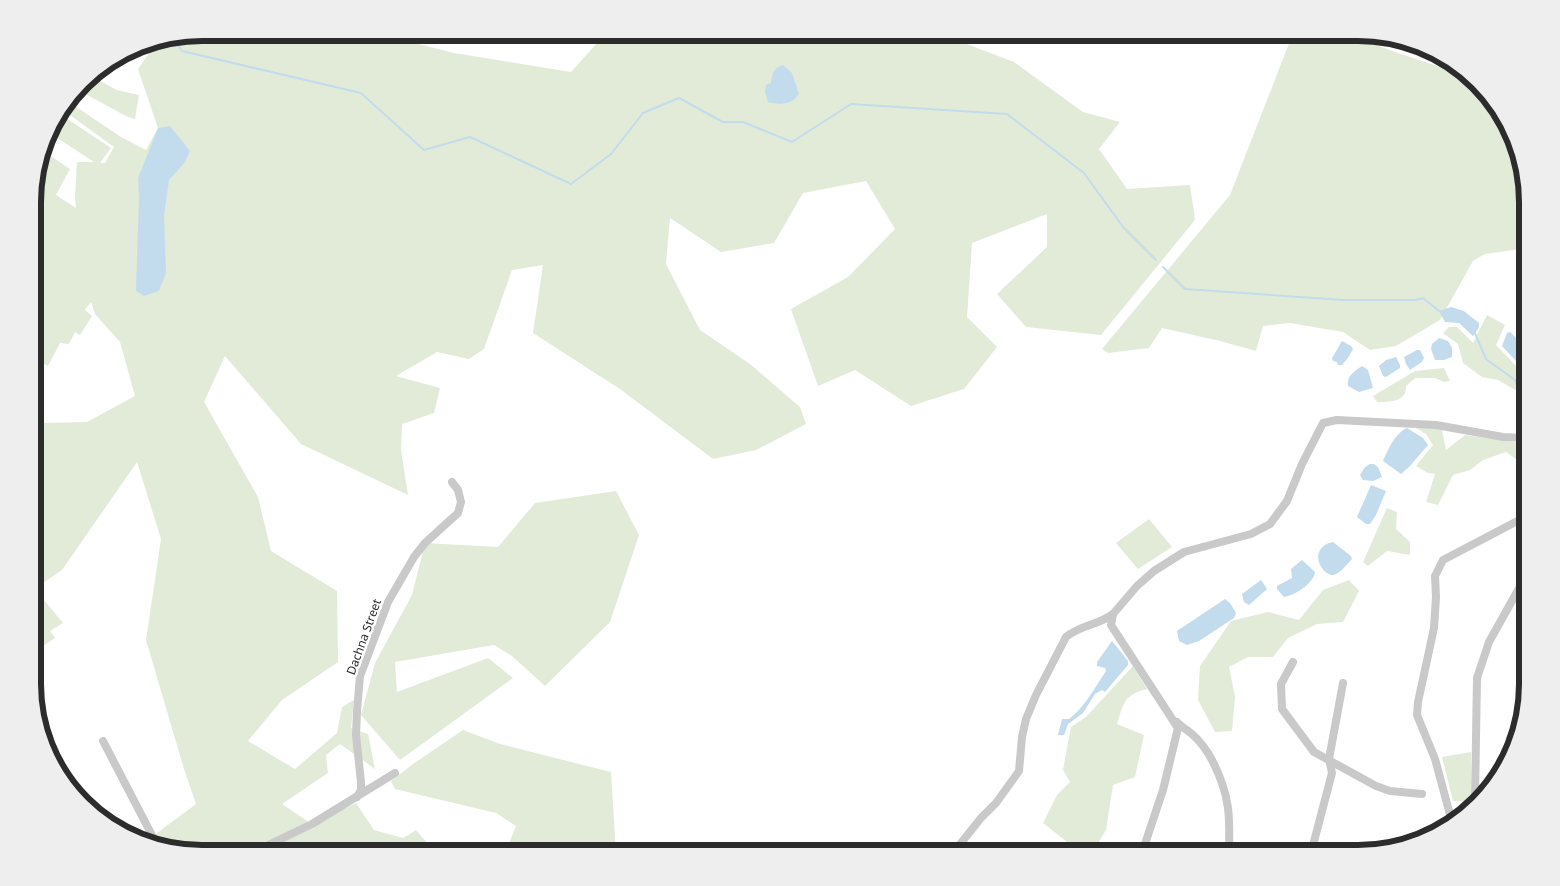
<svg xmlns="http://www.w3.org/2000/svg" width="1560" height="886" viewBox="0 0 1560 886" font-family="'Noto Sans',sans-serif">
  <rect width="100%" height="100%" fill="#fff"/>
  <g fill="#e2ebd8">
    <path d="M202 33H375L454 53 571 72 606 33H938L1014 62 1083 112 1120 122 1099 149 1127 189 1190 185 1195 220 1101 335 1026 327 997 294 1047 247V214L972 243 967 317 997 347 964 389 911 406 855 370 818 386 791 309 848 277 895 229 866 181 803 193 774 243 721 252 670 218 666 264 700 330 750 364 800 407 806 424 756 450 713 459 620 389 533 333 543 265 512 270 484 349 469 359 437 352 396 376 440 388 434 413 402 424 401 450 408 495 301 444 225 356 204 402 258 497 271 551 337 591 338 662 282 700 248 741 295 769 337 733 342 707 354 700 351 728 368 734 375 769 340 744 326 755 328 773 282 804 312 824 356 803 374 830 403 838 416 830 436 853H202L149 839 196 804 184 769 146 640 161 539 137 462 62 570 34 589V413L41 423 87 422 135 396 120 342 95 314 91 302 85 310 92 316 80 335 75 332 69 344 60 343 48 366 34 358V180L43 151 70 169 56 195 76 208 75 197 77 162H94L48 132 50 127 60 114 111 148 100 163H105L114 147 63 110 69 102 121 137 146 150 158 128 138 69 151 50 146 44Z"/>
    <path d="M1293 33H1345L1395 52 1464 75 1499 108 1527 191V248L1485 254 1473 261 1440 320 1396 346 1370 350 1343 332 1290 323 1263 326 1256 351 1220 341 1162 328 1149 348 1108 353 1102 349 1230 195Z"/>
    <path d="M105 65 107 67 100 81 117 90 139 95 135 119 126 116 78 90 90 75Z"/>
    <path d="M1487 315 1505 325 1496 345 1517 367 1522 379 1515 390 1498 380 1482 377 1463 363 1458 344 1443 333 1449 327H1457L1473 343Z"/>
    <path d="M1444 368 1450 381 1444 382 1435 378H1415L1406 386C1407 402 1389 402 1377 402L1373 396 1415 371Z"/>
    <path d="M1411 425 1442 430 1446 450 1465 435 1526 444 1527 445V467L1506 452 1483 460 1470 470 1453 475 1438 505 1426 502 1435 474 1428 473 1416 466 1433 445 1426 434Z"/>
    <path d="M616 491 639 535 610 622 545 686 512 656 494 645 395 662 397 692 488 658 513 678 400 760 361 715 375 663 412 595 425 543 498 547 535 503Z"/>
    <path d="M1387 508 1397 512 1396 529 1410 542V555L1387 551 1368 566 1363 562Z"/>
    <path d="M1149 519 1172 547 1138 569 1116 543Z"/>
    <path d="M1349 580 1359 591 1343 622 1317 624 1288 638 1273 657H1248L1229 667 1235 697 1232 731 1215 732 1198 700 1200 666 1231 621 1268 612 1299 620 1323 590Z"/>
    <path d="M40 595 63 623 50 631 55 638 34 652V599Z"/>
    <path d="M1133 666 1147 689C1124 695 1124 702 1117 724L1144 735 1135 777 1113 785 1106 830 1092 853H1081L1043 823 1057 795 1070 782 1063 770 1071 727 1086 717Z"/>
    <path d="M463 730 500 744 611 772 616 853H505L516 826 496 813 395 789 391 781 413 764Z"/>
    <path d="M1471 752V802L1453 801 1442 757Z"/>
  </g>
  <g fill="#c2dced">
    <path d="M783 65 792 73 799 94C792 105 779 105 768 102L765 92 766 85 771 83C772 73 773 69 783 65Z"/>
    <path d="M170 126 190 151 185 162 169 180 164 216 166 273 159 291 144 296 136 291 139 197 138 178 158 128Z"/>
    <path d="M1451 307 1464 311 1479 323V327L1473 336 1459 323 1445 322 1439 311Z"/>
    <path d="M1510 332 1525 346 1523 355 1516 361 1502 346 1507 333Z"/>
    <path d="M1439 338 1448 341 1452 348V357L1444 360H1435L1431 349 1432 344Z"/>
    <path d="M1342 341 1351 346 1353 349 1348 358 1342 365H1338L1337 362 1333 361 1332 358Z"/>
    <path d="M1417 350H1420L1424 358 1422 362 1410 370 1406 364 1404 357Z"/>
    <path d="M1396 357 1400 365V368L1386 377 1383 376 1379 366 1386 360Z"/>
    <path d="M1362 366 1368 370 1373 388 1359 392 1348 386C1346 377 1354 371 1362 366Z"/>
    <path d="M1407 428 1423 438 1428 445 1409 467 1401 474 1383 461C1388 450 1395 433 1407 428Z"/>
    <path d="M1370 464H1374L1378 467 1382 477 1373 481 1363 480 1360 475 1365 467Z"/>
    <path d="M1371 485 1386 491 1376 515 1370 524H1366L1357 517Z"/>
    <path d="M1333 542 1351 556 1352 559C1347 564 1340 574 1333 575 1322 576 1306 548 1333 542Z"/>
    <path d="M1302 560 1315 572C1314 583 1294 596 1284 597L1277 589V586L1292 578 1291 569Z"/>
    <path d="M1261 580 1267 589 1249 605 1244 602 1242 594Z"/>
    <path d="M1225 599 1230 603 1236 613 1234 618 1199 641 1187 645 1179 641 1177 631Z"/>
    <path d="M1112 641 1128 661V665L1105 692 1102 690 1095 694 1083 713 1068 724 1064 735H1058L1062 719H1069C1085 707 1095 687 1106 671L1105 668 1097 666V662Z"/>
  </g>
  <g fill="none" stroke-linecap="round" stroke-linejoin="round">
    <g stroke="#c2dced" stroke-width="2">
      <path d="M173 38 182 51 361 93 424 150 470 137 571 184 611 154 643 113 679 98 723 122H743L792 142 851 104 1007 114 1084 173 1123 227 1156 260"/>
      <path d="M1163 267 1185 289 1344 300H1416L1423 298 1439 311"/>
      <path d="M1474 331 1486 359 1515 380 1520 392 1527 396"/>
    </g>
    <g stroke="#c9c9c9" stroke-width="8">
      <path d="M1293 662 1281 684 1282 709 1314 752 1376 786 1390 791 1422 794"/>
      <path d="M1177 722C1182 727 1187 730 1192 734 1201 742 1208 752 1213 762 1230 796 1230 816 1229 853"/>
      <path d="M103 741 155 841"/>
      <path d="M60 766 66 783"/>
      <path d="M357 797 361 790V782L356 735 357 711 360 676 388 602 414 557 425 543 458 513 461 502 458 490 452 482"/>
      <path d="M1475 798 1477 678 1489 642 1527 574"/>
      <path d="M1452 822 1435 759 1417 715 1418 702 1434 628 1436 597 1435 576 1443 560 1527 516"/>
      <path d="M252 853 312 824 395 773"/>
      <path d="M953 853 981 818 996 803 1019 771 1022 737 1026 719 1036 695 1066 637C1080 625 1099 625 1113 614"/>
      <path d="M1142 853 1163 790 1178 728 1111 625 1113 614 1137 586 1154 571 1184 552 1251 534 1270 524 1287 501 1302 464 1323 423 1337 420 1436 425 1503 437 1524 438 1527 440"/>
      <path d="M1311 853 1332 773 1329 759 1343 683"/>
    </g>
    <path stroke="#b6b6b6" stroke-width="11" d="M1420 49 1446 58"/>
  </g>
  <g text-anchor="middle" stroke-width="5" stroke-linejoin="round" paint-order="stroke">
    <g font-size="12" fill="#2c2c2c" stroke="#fff">
      <text transform="translate(364 637) rotate(-70)" y="4">Dachna Street</text>
    </g>
  </g>
  <path d="M0 0H1560V886H0ZM202 41H1358A161 161 0 0 1 1519 202V684A161 161 0 0 1 1358 845H202A161 161 0 0 1 41 684V202A161 161 0 0 1 202 41Z" fill="#eee" fill-rule="evenodd"/>
  <path fill="none" stroke="#2c2c2c" stroke-width="6" d="M202 41H1358A161 161 0 0 1 1519 202V684A161 161 0 0 1 1358 845H202A161 161 0 0 1 41 684V202A161 161 0 0 1 202 41Z"/>
</svg>
